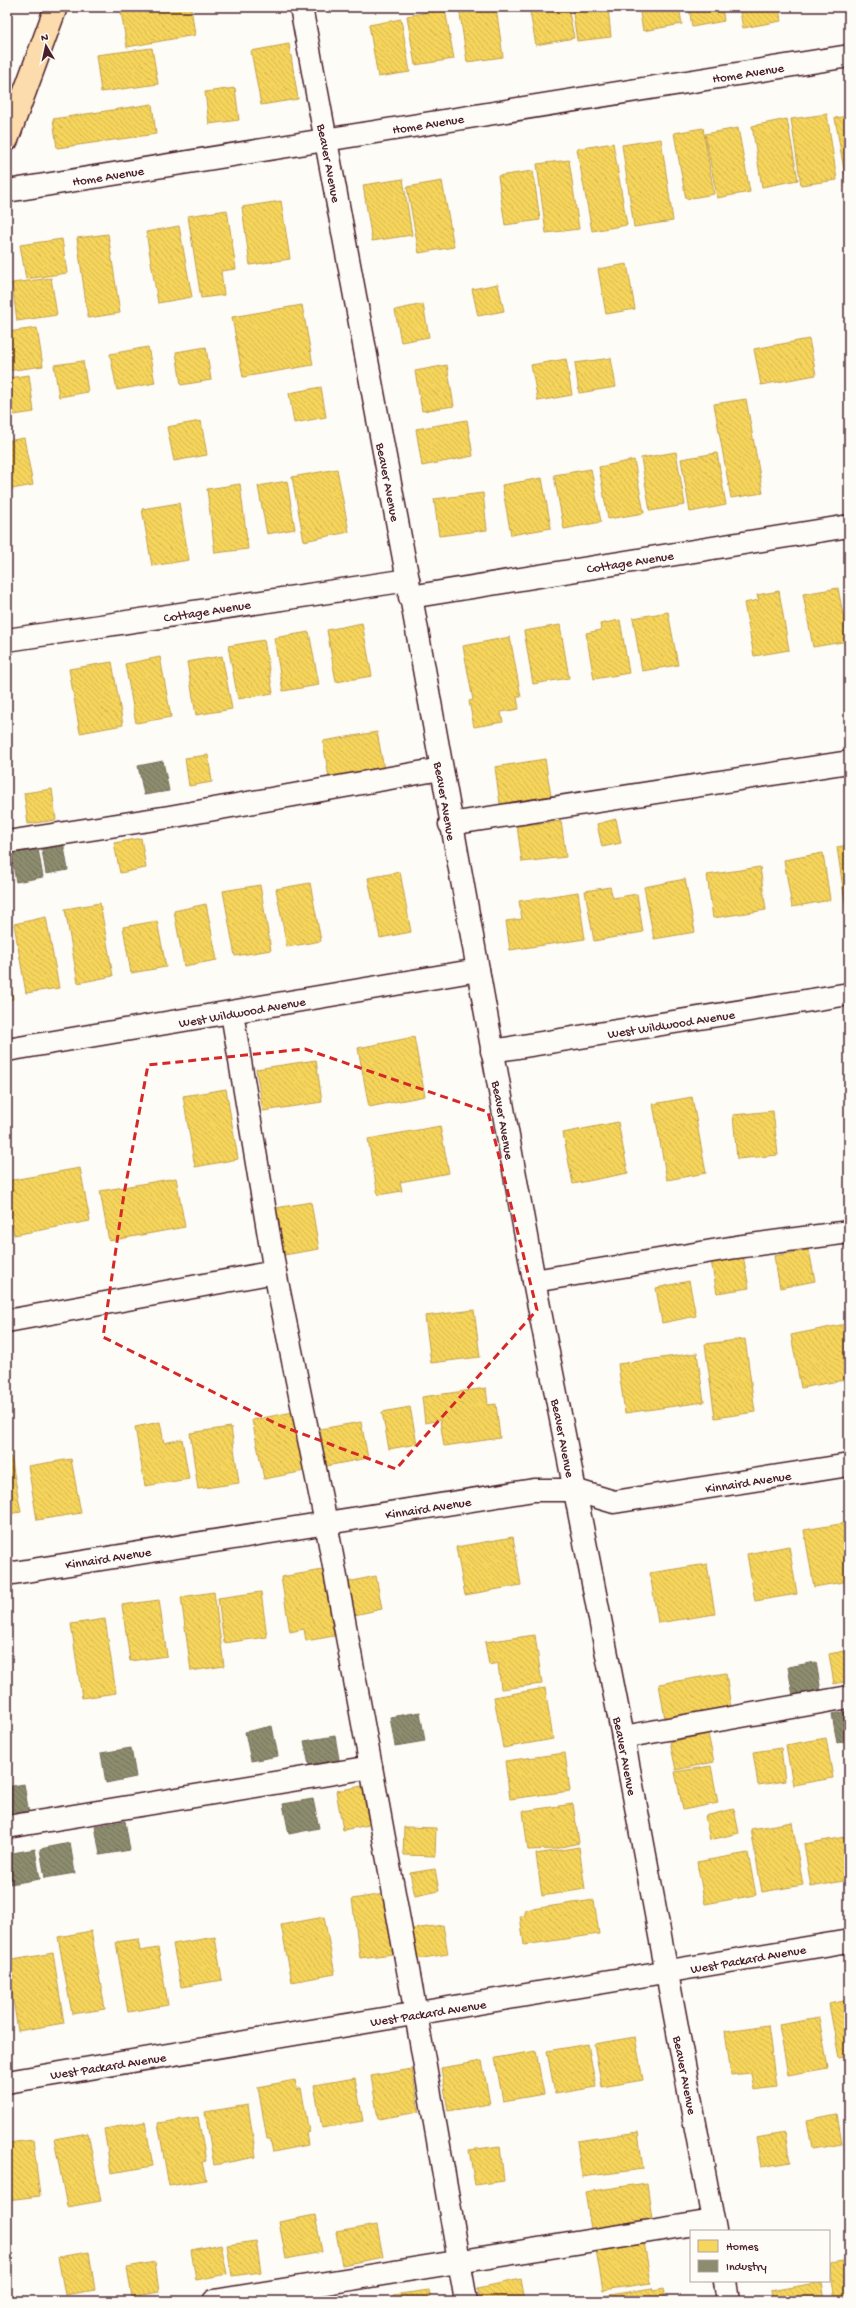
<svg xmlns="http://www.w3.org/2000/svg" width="856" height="2308" viewBox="0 0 856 2308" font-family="'Gochi Hand',sans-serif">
  <defs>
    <pattern id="homes-back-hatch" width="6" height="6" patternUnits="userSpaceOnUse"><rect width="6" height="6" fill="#f6d55c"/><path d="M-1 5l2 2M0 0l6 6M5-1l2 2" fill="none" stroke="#d4b650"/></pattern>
    <pattern id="industry-back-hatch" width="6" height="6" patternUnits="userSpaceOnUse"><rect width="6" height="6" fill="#8c8c6e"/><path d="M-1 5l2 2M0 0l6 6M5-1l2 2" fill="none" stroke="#74725b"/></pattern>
  </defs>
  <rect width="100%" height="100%" fill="#fdfcf7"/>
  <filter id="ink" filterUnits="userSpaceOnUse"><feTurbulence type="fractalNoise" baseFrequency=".025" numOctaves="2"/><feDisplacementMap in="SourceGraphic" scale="8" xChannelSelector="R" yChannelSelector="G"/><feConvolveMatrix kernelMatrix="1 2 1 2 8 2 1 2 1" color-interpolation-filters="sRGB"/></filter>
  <g filter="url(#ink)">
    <g fill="url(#homes-back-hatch)" stroke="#c29e4d">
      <path d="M150 7H191L195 35 127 47 121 12Z"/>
      <path d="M459 7H496L503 57 467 62Z"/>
      <path d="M529 7H568L574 38 536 45Z"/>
      <path d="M572 7H608L611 37 577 41Z"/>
      <path d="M639 7H679L682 24 643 31Z"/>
      <path d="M689 7H722L724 21 692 27Z"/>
      <path d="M739 7H779L781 21 743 28Z"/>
      <path d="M445 9 454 59 415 65 407 16Z"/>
      <path d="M401 19 410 72 378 77 369 25Z"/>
      <path d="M289 44 298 99 261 105 251 51Z"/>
      <path d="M152 48 158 84 101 92 96 55Z"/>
      <path d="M235 88 239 120 209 124 205 92Z"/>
      <path d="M152 104 156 134 57 148 53 119Z"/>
      <path d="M827 114 837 180 801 185 791 119Z"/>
      <path d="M849 116V193H848L835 118Z"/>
      <path d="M787 119 798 180 762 187 752 126Z"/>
      <path d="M703 128 714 194 686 199 674 133Z"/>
      <path d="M738 128 750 192 717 198 705 134Z"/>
      <path d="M661 139 673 221 634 227 622 145Z"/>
      <path d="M613 143 627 225 592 231 577 149Z"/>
      <path d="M569 160 579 229 546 233 537 164Z"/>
      <path d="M533 171 540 220 505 225 498 176Z"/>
      <path d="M403 179 412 235 372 241 363 185Z"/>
      <path d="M442 181 454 247 419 253 407 187Z"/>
      <path d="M281 201 290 259 250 265 242 207Z"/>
      <path d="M227 210 236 269 221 271 224 295 201 298 188 216Z"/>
      <path d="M179 226 192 297 158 303 146 232Z"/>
      <path d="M108 234 120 313 88 318 77 238Z"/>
      <path d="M62 239 67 273 26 279 20 245Z"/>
      <path d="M627 264 635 309 606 314 598 269Z"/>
      <path d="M51 278 57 315 17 321 12 283Z"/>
      <path d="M498 284 504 311 478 316 472 289Z"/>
      <path d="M423 304 429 337 401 342 395 310Z"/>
      <path d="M302 305 313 365 243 377 232 317Z"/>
      <path d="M37 328 43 366 7 371V332Z"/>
      <path d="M809 339 816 375 761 385 754 349Z"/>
      <path d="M148 347 155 383 117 390 110 354Z"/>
      <path d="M206 347 211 380 181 385 176 352Z"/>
      <path d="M611 358 616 387 579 393 575 363Z"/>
      <path d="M566 359 572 395 538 401 531 365Z"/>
      <path d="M83 361 88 392 59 397 54 365Z"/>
      <path d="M447 365 454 406 422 411 415 371Z"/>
      <path d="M29 375 34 412 7 416V378Z"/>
      <path d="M321 387 326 417 294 423 289 393Z"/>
      <path d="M746 399 763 493 731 498 714 404Z"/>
      <path d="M467 420 473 456 422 466 416 429Z"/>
      <path d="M201 421 207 455 174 461 167 427Z"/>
      <path d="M24 438 33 485 7 490V441Z"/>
      <path d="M676 452 685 505 650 511 641 458Z"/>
      <path d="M717 453 726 505 690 512 681 459Z"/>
      <path d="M634 460 644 513 608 519 599 467Z"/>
      <path d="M337 469 349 532 304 541 292 477Z"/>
      <path d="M591 469 601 522 564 529 554 475Z"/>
      <path d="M542 478 551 528 511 535 502 485Z"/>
      <path d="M287 481 295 529 267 534 258 486Z"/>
      <path d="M240 484 248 549 215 553 207 489Z"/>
      <path d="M483 493 487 530 439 536 434 499Z"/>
      <path d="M179 503 189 560 152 566 142 509Z"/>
      <path d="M838 588 848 641 813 647 803 594Z"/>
      <path d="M779 591 789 650 754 656 744 603 759 600 757 595Z"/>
      <path d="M668 612 678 665 642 671 633 618Z"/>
      <path d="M620 620 629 673 594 679 586 633 601 630 600 624Z"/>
      <path d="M362 623 372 676 336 682 327 630Z"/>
      <path d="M560 625 569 678 533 684 524 631Z"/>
      <path d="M309 632 319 685 283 691 274 638Z"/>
      <path d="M510 637 521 697H517L519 709 501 712 503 722 474 727 469 701 473 700 463 646Z"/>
      <path d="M264 640 273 693 238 699 228 646Z"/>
      <path d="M222 656 232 709 196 715 187 662Z"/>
      <path d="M160 657 171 717 136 723 125 664Z"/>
      <path d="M112 662 123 725 80 733 69 669Z"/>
      <path d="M377 732 384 769 329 778 323 741Z"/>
      <path d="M208 755 212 782 189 786 185 758Z"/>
      <path d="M545 759 551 796 500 804 495 767Z"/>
      <path d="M52 789 56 820 28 824 24 793Z"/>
      <path d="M616 819 621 843 602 847 597 824Z"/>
      <path d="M561 821 566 857 522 862 517 826Z"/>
      <path d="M141 838 146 868 120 873 114 843Z"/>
      <path d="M849 845V908L846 909 837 847Z"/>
      <path d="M823 853 830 900 792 907 784 860Z"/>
      <path d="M760 867 766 910 713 918 707 875Z"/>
      <path d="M400 872 411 932 380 938 368 878Z"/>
      <path d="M685 879 695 932 654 939 644 887Z"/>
      <path d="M310 883 321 941 287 947 276 889Z"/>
      <path d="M260 885 271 950 235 956 223 891Z"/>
      <path d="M610 887 613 898 637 894 643 932 594 941 585 891Z"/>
      <path d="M578 892 585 939 510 950 506 921 522 919 519 901Z"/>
      <path d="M100 903 113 976 78 983 65 909Z"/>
      <path d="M206 904 217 960 184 966 174 911Z"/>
      <path d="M46 917 59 988 26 993 14 924Z"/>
      <path d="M157 921 166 967 131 973 123 927Z"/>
      <path d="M7 965 13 999 7 1000Z"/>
      <path d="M414 1037 425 1096 369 1107 358 1048Z"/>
      <path d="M316 1060 322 1102 263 1111 256 1069Z"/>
      <path d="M226 1089 238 1159 195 1167 183 1096Z"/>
      <path d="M692 1097 706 1173 667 1180 653 1104Z"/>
      <path d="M773 1111 778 1155 737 1159 733 1115Z"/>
      <path d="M618 1122 628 1173 573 1184 563 1133Z"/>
      <path d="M440 1126 449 1173 400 1182 402 1191 378 1195 368 1139Z"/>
      <path d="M80 1168 90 1221 14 1235 7 1196V1181Z"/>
      <path d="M176 1178 185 1227 109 1241 100 1191Z"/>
      <path d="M311 1202 319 1249 284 1255 276 1208Z"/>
      <path d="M809 1250 815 1281 780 1288 774 1256Z"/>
      <path d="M743 1255 749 1288 717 1293 711 1261Z"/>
      <path d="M689 1281 696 1316 662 1323 656 1288Z"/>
      <path d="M474 1310 480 1357 431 1363 425 1316Z"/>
      <path d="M846 1324 849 1338V1379L801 1388 791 1335Z"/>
      <path d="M745 1339 755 1412 715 1418 705 1344Z"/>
      <path d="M697 1353 704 1402 625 1413 618 1364Z"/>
      <path d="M486 1388 488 1405 496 1404 500 1438 444 1446 440 1420 425 1423 422 1397Z"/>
      <path d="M410 1407 417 1444 389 1449 382 1412Z"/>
      <path d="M293 1412 305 1471 264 1479 252 1420Z"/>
      <path d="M160 1422 164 1443 182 1439 189 1479 145 1486 135 1427Z"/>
      <path d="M361 1422 368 1458 326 1466 320 1429Z"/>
      <path d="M231 1427 239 1483 198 1489 190 1433Z"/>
      <path d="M7 1457H11L21 1512 7 1514Z"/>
      <path d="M71 1459 81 1513 37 1520 28 1466Z"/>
      <path d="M846 1523 849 1541V1581L814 1587 804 1530Z"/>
      <path d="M513 1537 521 1585 465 1595 456 1547Z"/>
      <path d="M789 1546 797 1594 755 1601 747 1554Z"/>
      <path d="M707 1564 715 1614 658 1623 650 1573Z"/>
      <path d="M323 1570 334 1636 306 1641 304 1629 290 1632 281 1577Z"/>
      <path d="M376 1576 382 1609 350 1616 343 1583Z"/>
      <path d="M214 1592 224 1666 191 1671 181 1597Z"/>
      <path d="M261 1592 267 1637 224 1643 218 1598Z"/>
      <path d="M159 1600 167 1656 130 1661 122 1605Z"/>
      <path d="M105 1619 116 1693 82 1698 71 1624Z"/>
      <path d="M535 1635 542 1684 501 1689 498 1663 489 1665 485 1642Z"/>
      <path d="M849 1650V1681L834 1684 829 1654Z"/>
      <path d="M726 1673 731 1709 665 1719 659 1684Z"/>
      <path d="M545 1688 553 1739 503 1748 494 1697Z"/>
      <path d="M708 1734 714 1762 676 1770 670 1742Z"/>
      <path d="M826 1738 833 1778 793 1785 786 1745Z"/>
      <path d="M781 1748 785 1781 758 1785 753 1752Z"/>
      <path d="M565 1753 570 1791 510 1799 505 1761Z"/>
      <path d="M711 1766 718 1803 683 1810 675 1772Z"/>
      <path d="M362 1786 369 1825 343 1830 336 1791Z"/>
      <path d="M573 1804 579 1843 554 1849 528 1850 523 1811Z"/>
      <path d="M734 1809 739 1833 710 1840 705 1816Z"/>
      <path d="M792 1822 803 1885 762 1892 751 1829Z"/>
      <path d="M404 1827 436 1828 435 1856 403 1855Z"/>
      <path d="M845 1837 849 1858V1880L811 1887 804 1844Z"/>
      <path d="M579 1847 585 1889 542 1896 536 1854Z"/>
      <path d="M748 1853 756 1895 705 1904 697 1862Z"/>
      <path d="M435 1869 439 1891 415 1896 410 1873Z"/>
      <path d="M384 1894 393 1954 360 1958 352 1899Z"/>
      <path d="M594 1900 599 1934 524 1945 520 1916H525V1910Z"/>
      <path d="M324 1917 335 1974 292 1982 281 1925Z"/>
      <path d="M443 1925 448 1954 417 1959 413 1929Z"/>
      <path d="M91 1931 105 2009 72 2014 58 1937Z"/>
      <path d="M215 1937 222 1980 181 1987 173 1944Z"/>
      <path d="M138 1939 140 1951 158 1948 168 2005 128 2012 116 1942Z"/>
      <path d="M53 1953 64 2023 18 2031 7 1961Z"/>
      <path d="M849 2000V2056L839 2058 829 2004Z"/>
      <path d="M819 2018 828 2068 788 2075 779 2025Z"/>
      <path d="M768 2025 776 2087 754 2090 751 2073 731 2075 725 2031Z"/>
      <path d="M635 2037 643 2080 602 2087 594 2044Z"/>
      <path d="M588 2044 596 2087 555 2094 547 2051Z"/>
      <path d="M536 2051 544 2094 503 2101 495 2058Z"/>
      <path d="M482 2061 490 2104 448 2111 441 2068Z"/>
      <path d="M412 2069 419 2112 378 2119 371 2076Z"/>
      <path d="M355 2078 363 2121 322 2128 314 2085Z"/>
      <path d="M295 2080 297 2090 301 2088 309 2132 306 2133 308 2145 273 2152 270 2139H267L258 2087Z"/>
      <path d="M248 2105 256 2157 214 2165 205 2112Z"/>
      <path d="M837 2114 842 2144 812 2149 807 2120Z"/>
      <path d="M198 2117 206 2161 202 2162 206 2180 169 2186 158 2123Z"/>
      <path d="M145 2122 153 2166 111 2173 104 2129Z"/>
      <path d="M638 2132 643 2169 582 2177 577 2141Z"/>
      <path d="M88 2133 101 2201 67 2207 54 2139Z"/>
      <path d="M785 2133 790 2162 761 2167 756 2138Z"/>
      <path d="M33 2140 40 2196 7 2200V2143Z"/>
      <path d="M500 2146 504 2181 475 2185 469 2150Z"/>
      <path d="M647 2183 652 2219 591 2229 585 2192Z"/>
      <path d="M315 2215 322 2252 286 2259 279 2222Z"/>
      <path d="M377 2225 383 2257 342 2265 336 2232Z"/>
      <path d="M256 2241 261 2272 232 2276 227 2245Z"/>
      <path d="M644 2242 651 2283 603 2290 596 2250Z"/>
      <path d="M221 2244 227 2274 196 2280 191 2250Z"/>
      <path d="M89 2252 95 2290 65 2295 58 2257Z"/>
      <path d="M849 2261V2301H835L830 2264Z"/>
      <path d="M155 2262 159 2292 132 2297 127 2267Z"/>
      <path d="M521 2279 525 2301H480L478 2288Z"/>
      <path d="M822 2282 825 2301H772L770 2291Z"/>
      <path d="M652 2288 653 2291 663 2289 665 2301H605L604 2296Z"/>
      <path d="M429 2290 431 2301H394L393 2295Z"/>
    </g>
    <g fill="url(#industry-back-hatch)" stroke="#786b5a">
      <path d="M163 761 169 791 144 795 138 766Z"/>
      <path d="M63 841 68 870 46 874 41 844Z"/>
      <path d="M38 849 43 877 16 882 11 853Z"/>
      <path d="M816 1662 821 1691 793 1696 788 1667Z"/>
      <path d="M849 1711V1740L837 1743 832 1714Z"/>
      <path d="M420 1712 425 1741 395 1746 390 1717Z"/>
      <path d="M272 1726 278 1756 251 1761 245 1732Z"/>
      <path d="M335 1736 340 1765 310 1770 304 1741Z"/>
      <path d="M131 1748 136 1777 106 1783 101 1753Z"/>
      <path d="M24 1784 29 1814 7 1818V1787Z"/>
      <path d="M313 1799 319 1828 289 1834 283 1804Z"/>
      <path d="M125 1821 130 1850 100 1855 95 1826Z"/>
      <path d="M70 1843 75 1873 45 1878 40 1849Z"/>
      <path d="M35 1849 40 1879 10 1884 7 1854Z"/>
    </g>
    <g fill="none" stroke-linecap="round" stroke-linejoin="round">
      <g stroke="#4a1f2b" stroke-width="25">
        <g id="minor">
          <path d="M301 7 408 580 534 1281 623 1737 715 2231"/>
          <path d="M7 191 849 56"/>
          <path d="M410 597 849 526"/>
          <path d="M7 640 408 580"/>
          <path d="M450 824 849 762"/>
          <path d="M7 842 169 817 441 769"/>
          <path d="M7 1050 478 970"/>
          <path d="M492 1051 849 994"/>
          <path d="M534 1281 736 1247 849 1232"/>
          <path d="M7 1321 275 1272"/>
          <path d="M7 1574 534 1490H574L614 1502 849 1465"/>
          <path d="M623 1737 849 1697"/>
          <path d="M371 1767 416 2014 466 2301"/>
          <path d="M7 1827 371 1767 326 1523 275 1272 232 1013"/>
          <path d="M7 2082 849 1941"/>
          <path d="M725 2281 728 2301"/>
          <path d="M214 2301 713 2221"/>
        </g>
      </g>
      <g stroke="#4a1f2b" stroke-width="25">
        <path id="major" d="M7 140 56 7"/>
      </g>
      <use href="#minor" stroke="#fdfcf7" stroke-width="22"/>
      <use href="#major" stroke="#fcdcac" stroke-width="22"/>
    </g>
  </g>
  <path fill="none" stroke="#d62828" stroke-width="3" stroke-dasharray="8 5" stroke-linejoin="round" d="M305 1049 488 1112 537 1310 396 1469 279 1425 103 1337 124 1194 148 1065Z"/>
  <g text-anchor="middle" stroke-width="4" stroke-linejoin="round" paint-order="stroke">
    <g font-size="13" fill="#4a1f2b" stroke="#fdfcf7">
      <text transform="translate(748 72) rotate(-9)" y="5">Home Avenue</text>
      <text transform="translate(428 123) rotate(-9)" y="5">Home Avenue</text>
      <text transform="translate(330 163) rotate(79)" y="5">Beaver Avenue</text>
      <text transform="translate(108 175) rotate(-9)" y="5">Home Avenue</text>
      <text transform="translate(389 482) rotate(79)" y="5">Beaver Avenue</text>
      <text transform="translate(630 561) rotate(-9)" y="5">Cottage Avenue</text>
      <text transform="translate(207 610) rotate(-9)" y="5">Cottage Avenue</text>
      <text transform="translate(446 801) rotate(80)" y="5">Beaver Avenue</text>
      <text transform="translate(242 1011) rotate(-10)" y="5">West Wildwood Avenue</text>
      <text transform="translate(671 1023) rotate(-9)" y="5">West Wildwood Avenue</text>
      <text transform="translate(504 1120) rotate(80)" y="5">Beaver Avenue</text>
      <text transform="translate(564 1438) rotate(79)" y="5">Beaver Avenue</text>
      <text transform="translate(748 1481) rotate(-9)" y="5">Kinnaird Avenue</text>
      <text transform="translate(428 1507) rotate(-9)" y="5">Kinnaird Avenue</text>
      <text transform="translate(108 1557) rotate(-9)" y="5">Kinnaird Avenue</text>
      <text transform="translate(626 1756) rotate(79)" y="5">Beaver Avenue</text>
      <text transform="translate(748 1958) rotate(-10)" y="5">West Packard Avenue</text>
      <text transform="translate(428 2012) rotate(-9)" y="5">West Packard Avenue</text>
      <text transform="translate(108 2065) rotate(-9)" y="5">West Packard Avenue</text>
      <text transform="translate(686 2075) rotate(79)" y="5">Beaver Avenue</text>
    </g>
  </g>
  <rect width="856" height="2308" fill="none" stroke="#fdfcf7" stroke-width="24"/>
  <rect x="12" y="12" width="832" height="2284" fill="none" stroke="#4a1f2b" stroke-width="1.5" filter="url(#ink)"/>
  <rect x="690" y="2230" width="140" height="52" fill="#fdfcf7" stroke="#b5a4a5"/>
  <rect x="698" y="2240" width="20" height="12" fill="#f6d55c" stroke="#b5a4a5"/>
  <text x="726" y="2250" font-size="12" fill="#4a1f2b">Homes</text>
  <rect x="698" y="2260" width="20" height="12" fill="#8c8c6e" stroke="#b5a4a5"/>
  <text x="726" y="2270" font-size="12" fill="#4a1f2b">Industry</text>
  <g transform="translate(46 46) rotate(351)" stroke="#fdfcf7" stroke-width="3" paint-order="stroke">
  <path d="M0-3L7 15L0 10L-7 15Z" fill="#4a1f2b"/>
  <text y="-6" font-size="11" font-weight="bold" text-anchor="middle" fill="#4a1f2b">N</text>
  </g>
</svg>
